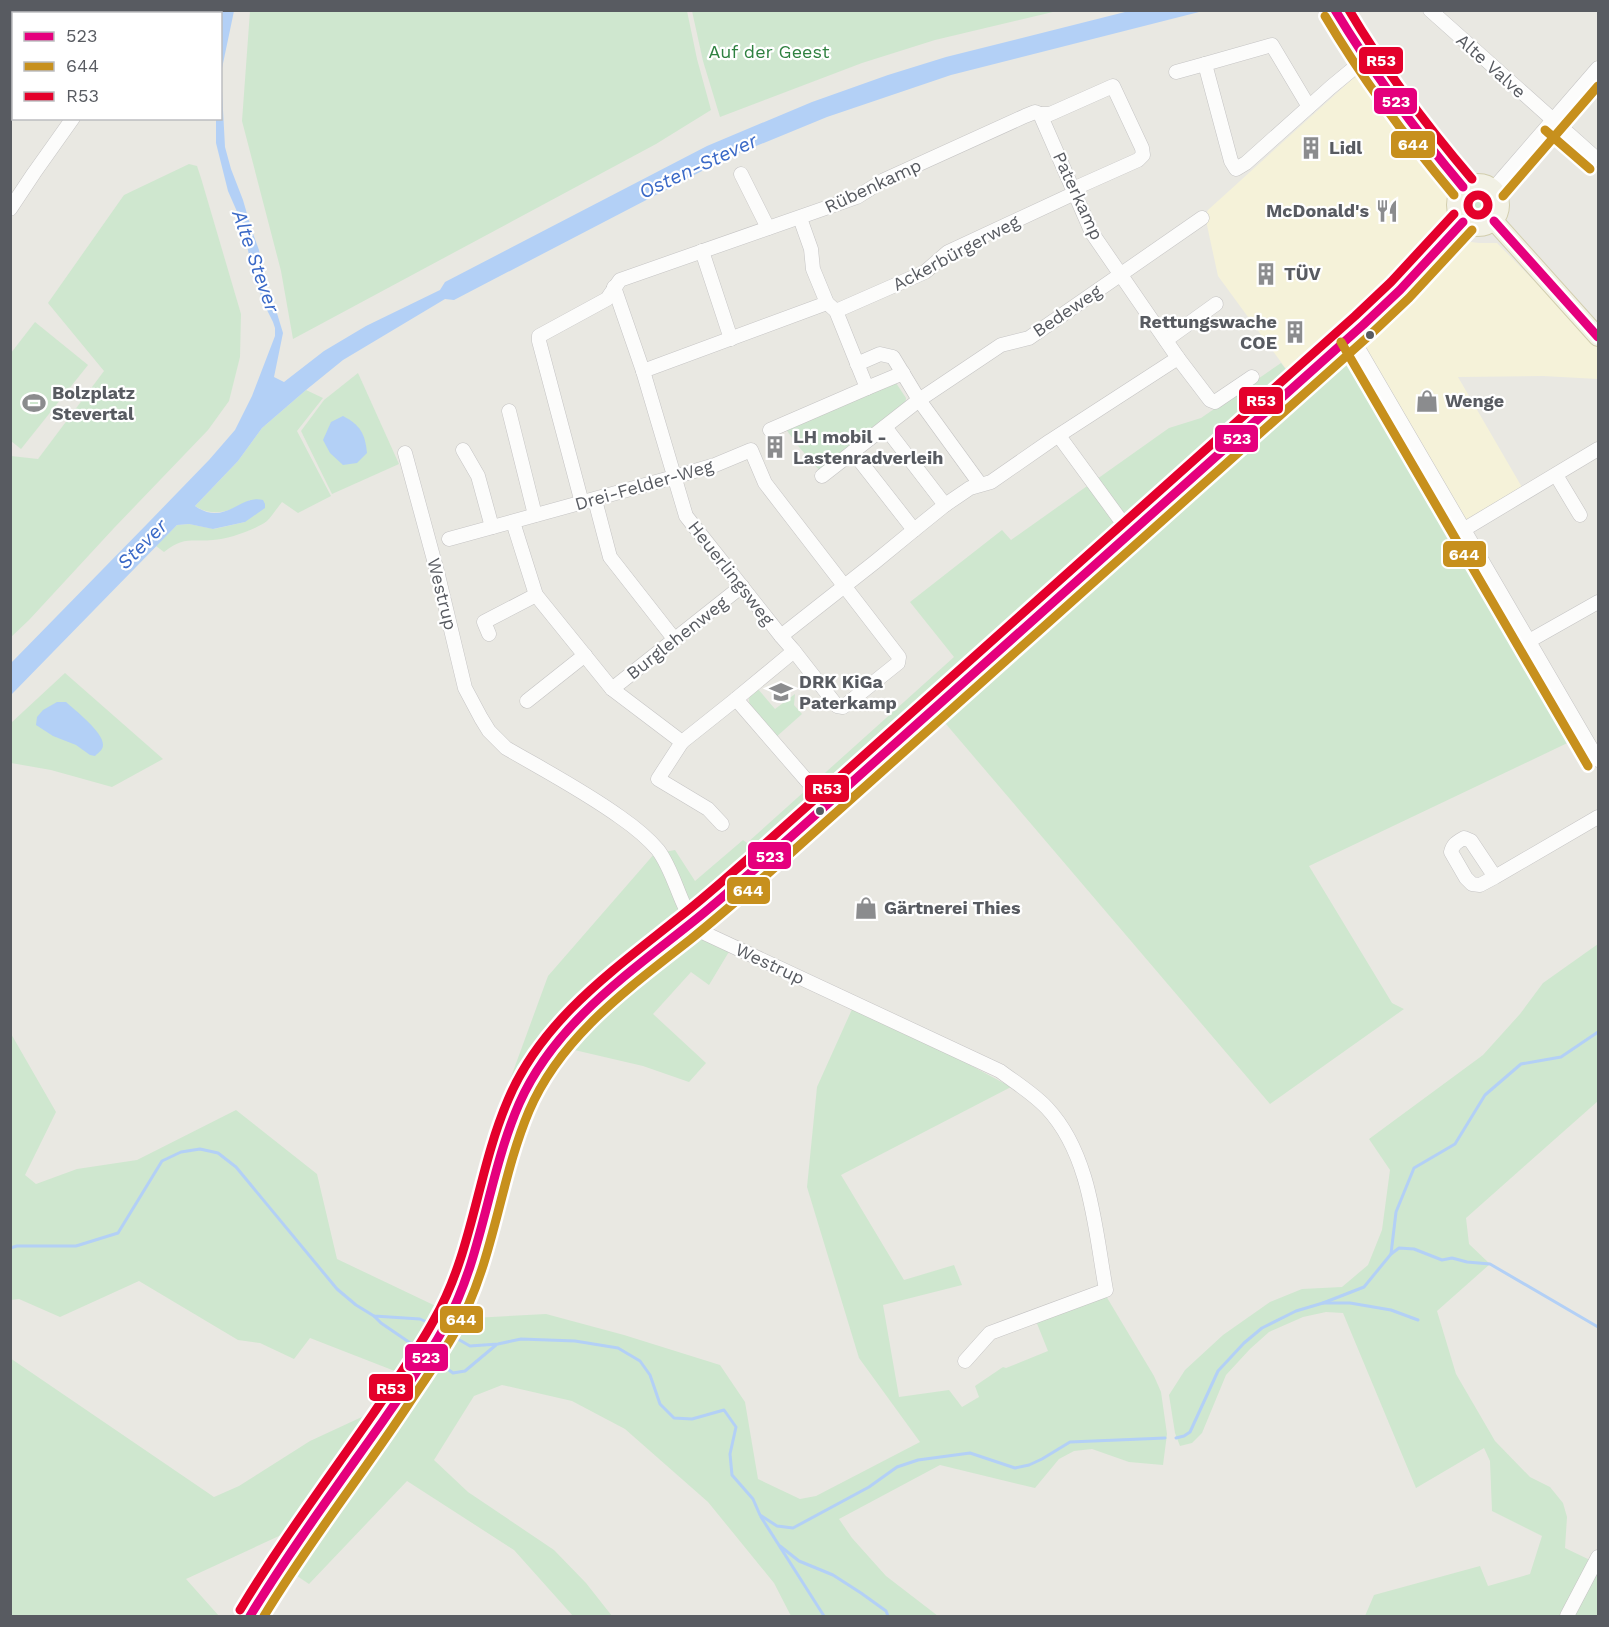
<svg xmlns="http://www.w3.org/2000/svg" width="1609" height="1627" viewBox="0 0 1609 1627" font-family="'Work Sans',sans-serif">
  <rect width="100%" height="100%" fill="#e9e8e2"/>
  <path fill="#f5f2d9" d="M1360 72 1453 189 1449 197V213L1456 225 1451 231 1463 241 1479 243H1497L1598 346V379L1543 376 1458 377 1523 489 1462 524 1295 381 1218 276 1205 216 1208 210Z"/>
  <g fill="#cfe7cf">
    <path d="M250 11H687L697 59 711 110 656 144 293 339 281 271 242 121Z"/>
    <path d="M692 11V10L1057 11 935 40 862 63 720 117 703 61Z"/>
    <path d="M189 164 197 166 201 178 241 314 240 357 229 401 208 430 114 528 29 620 11 637V456L38 459 104 371 48 303 124 195Z"/>
    <circle cx="1477" cy="205" r="16"/>
    <path d="M35 322 88 365 21 449 11 441V353Z"/>
    <path d="M1351 343 1580 737 1309 866 1392 1003 1404 1009 1270 1104 940 717Z"/>
    <path d="M1281 363 1295 381 1151 508 1146 505 1105 541 1109 546 692 918 664 852 675 850 695 881 743 840 747 843 954 657 910 602 1002 530 1011 540 1169 428 1201 418Z"/>
    <path d="M358 373 399 464 332 494 301 431 324 400Z"/>
    <path d="M896 383 906 398 905 407 821 472 799 447 785 428Z"/>
    <path d="M306 390 323 398 297 431 331 496 298 513 282 502C277 508 272 516 267 521 255 530 228 539 213 540 191 542 184 536 164 552L156 546 177 525 189 524 214 529 245 522 250 500C232 511 213 518 195 506L238 461 262 428Z"/>
    <path d="M65 673 163 759 112 787 51 770 11 763V723Z"/>
    <path d="M758 689 775 709 795 694 794 705 802 714 775 738C768 730 744 707 750 696 750 695 757 689 758 689Z"/>
    <path d="M655 853 685 924 627 968 514 1102 496 1118 548 976Z"/>
    <path d="M696 934 730 950 709 985 691 972 653 1014 706 1063 689 1082 643 1066 570 1049 602 1013Z"/>
    <path d="M1598 944V1101L1466 1218 1469 1244 1490 1264 1437 1311 1456 1374 1495 1441 1530 1477 1550 1487 1563 1503 1567 1517 1565 1548 1592 1561 1598 1569V1616H1365L1374 1595 1480 1566 1488 1586 1530 1574 1542 1536 1492 1511 1490 1461 1484 1448 1416 1488 1343 1313 1326 1312 1303 1317 1269 1332 1250 1349 1226 1375 1202 1433 1192 1443 1180 1446 1175 1433 1169 1395 1185 1370 1223 1335 1270 1302 1302 1289 1342 1287 1368 1265 1382 1230 1390 1170 1369 1139 1483 1055 1520 1014 1543 983Z"/>
    <path d="M853 1007 929 1043 1011 1087 841 1175 904 1280 954 1265 962 1285 883 1305 899 1397 949 1390 962 1407 979 1397 975 1386 1003 1367 1006 1368 1048 1351 1034 1316 1103 1291 1154 1376 1161 1392 1167 1434 1163 1465 1129 1462 1092 1449 1074 1451 1059 1459 1035 1488 940 1465 839 1519 852 1538 886 1576 938 1616H791L774 1583 708 1502 625 1429 572 1401 502 1385 474 1396 434 1460 468 1492 554 1550 586 1583 612 1616H573L514 1550 407 1481 309 1584 297 1576 376 1458 418 1391 473 1318 546 1314 624 1335 720 1365 745 1402 758 1479 800 1499 816 1496 920 1442 859 1358 807 1187 817 1087Z"/>
    <path d="M10 1032 56 1112 25 1175 36 1184 77 1169 137 1160 236 1110 317 1174 337 1259 442 1309 414 1355 405 1375 310 1338 294 1359 260 1343 238 1340 139 1281 60 1317 19 1299 11 1300Z"/>
    <path d="M10 1358 214 1497 239 1486 310 1441 364 1416 374 1425 303 1525 186 1579 219 1616H11Z"/>
  </g>
  <g fill="#b3d0f6">
    <path d="M222 11H234L221 73 225 147 231 169 243 200 252 231 259 250 265 286 276 310 283 333 274 377 284 382 324 351 366 326 440 290 445 282 707 146 812 102 888 75 946 57 1129 11H1203L951 75 827 117 727 158 454 300 445 299 435 305 343 360 306 390 262 428 238 461 195 506C225 527 240 494 263 500L265 504V508L245 522 213 529 189 524 177 525 11 695V663L147 524 209 460 235 430 252 396 275 336V328L273 322 263 302 253 273 242 223 228 191 216 143V119L220 118V16Z"/>
    <path d="M343 416C360 425 365 433 367 453L357 463 343 465 330 453 323 440 331 422Z"/>
    <path d="M57 702H66C75 710 104 733 103 745 103 750 98 753 95 756L90 755 76 745 53 736 36 725 37 717 43 710Z"/>
  </g>
  <g fill="none" stroke-linecap="round" stroke-linejoin="round">
    <g stroke="#b3d0f6" stroke-width="3">
      <path d="M10 1248 17 1246H76L118 1233 162 1161 181 1152 200 1149 218 1153 236 1167 337 1289 356 1305 374 1316 420 1319 438 1327"/>
      <path d="M1391 1254 1399 1248 1414 1249 1442 1260 1452 1258 1467 1262 1490 1264 1598 1327"/>
      <path d="M1323 1303 1364 1287 1391 1254 1396 1212 1414 1168 1455 1144 1485 1095 1521 1064 1561 1057 1598 1032"/>
      <path d="M374 1316 381 1323 422 1351"/>
      <path d="M449 1334 470 1346 498 1344 521 1339 575 1341 618 1348 640 1361 650 1375 660 1404 674 1418 692 1419 724 1410 736 1427 730 1454 732 1475 753 1499 760 1515 777 1526 793 1528 869 1487 897 1467 918 1460 970 1453 1015 1468 1029 1465 1042 1459 1070 1442 1165 1438"/>
      <path d="M432 1358 453 1373 465 1371 496 1345"/>
      <path d="M1176 1438 1184 1436 1190 1432 1218 1371 1244 1343 1262 1328 1296 1311 1323 1303H1350L1391 1310 1418 1320"/>
      <path d="M761 1517 824 1616"/>
      <path d="M780 1546 799 1561 833 1575 861 1593 886 1611 888 1616"/>
    </g>
    <g stroke="#c5c4c4" stroke-width="15">
      <g id="minor">
        <path d="M48 10 50 14"/>
        <path d="M1430 10 1598 160"/>
        <path d="M147 14 148 13"/>
        <path d="M10 17 16 10"/>
        <path d="M1176 72 1205 64"/>
        <path d="M1309 107 1272 45 1205 64 1231 161 1236 169 1246 163 1331 87 1365 59"/>
        <path d="M741 174 768 228"/>
        <path d="M1494 188 1598 68"/>
        <path d="M10 209 34 173 73 118"/>
        <path d="M800 218 811 249 813 269 827 303 836 311 867 388 903 373"/>
        <path d="M702 251 731 339"/>
        <path d="M614 287 643 371 686 516 781 636"/>
        <path d="M836 311 925 272 948 252 1075 193"/>
        <path d="M1351 336 1598 760"/>
        <path d="M1166 340 1216 304"/>
        <path d="M1178 358 1210 400 1215 402 1252 377"/>
        <path d="M857 364 880 354 893 357 919 400 980 484"/>
        <path d="M643 371 827 303"/>
        <path d="M509 411 535 515"/>
        <path d="M885 427 945 505"/>
        <path d="M770 430 867 388"/>
        <path d="M1059 436 1130 533"/>
        <path d="M463 450 478 476 492 527"/>
        <path d="M853 452 914 530"/>
        <path d="M405 453 437 571 465 688 481 718 489 731 506 748C544 770 584 791 620 817 633 826 647 837 658 850 676 874 679 907 700 931L1000 1071C1016 1083 1034 1094 1047 1108 1091 1155 1095 1230 1106 1290L990 1333 965 1361"/>
        <path d="M1556 475 1580 515"/>
        <path d="M822 476 919 400 1001 345 1029 338 1202 218"/>
        <path d="M595 500 610 557 675 640"/>
        <path d="M582 503 539 341V336L607 299 620 280 857 197 884 180 1025 116 1035 112 1040 114H1050L1113 86 1142 148 1143 155 1138 160 1073 189"/>
        <path d="M513 522 536 595 612 689 682 742 736 699"/>
        <path d="M1463 530 1598 449"/>
        <path d="M449 539 674 477 715 465 751 450 765 483 899 657 898 663 843 707 837 706 794 651"/>
        <path d="M489 634 484 622 536 595"/>
        <path d="M1529 641 1598 602"/>
        <path d="M612 689 742 586"/>
        <path d="M527 701 585 655"/>
        <path d="M682 742 658 779 708 809 722 824"/>
        <path d="M827 804 736 699 794 651 781 636 875 562 914 530 945 505 970 488 991 482 1050 441 1178 358 1092 233 1040 114"/>
        <path d="M1495 877 1471 841 1464 838C1457 842 1453 844 1451 852L1466 878 1472 884 1480 885 1495 877 1598 817"/>
        <path d="M1567 1616 1598 1557"/>
      </g>
    </g>
    <g stroke="#d2ceae" stroke-width="20">
      <g id="major">
        <path d="M1335 10C1372 74 1416 132 1463 187"/>
        <circle cx="1478" cy="205" r="22"/>
        <path d="M1494 221 1598 337"/>
        <path d="M250 1616C269 1584 290 1554 311 1524 339 1484 366 1445 393 1406 411 1379 430 1352 446 1324 484 1256 488 1176 519 1104 554 1022 626 976 693 922 714 905 735 886 756 868L1363 325 1400 290 1463 222"/>
      </g>
    </g>
    <use href="#minor" stroke="#fcfcfb" stroke-width="14"/>
    <use href="#major" stroke="#f2f1e5" stroke-width="18"/>
    <g stroke="#fff" stroke-width="14">
      <g id="bus-1">
        <path d="M1335 10C1373 73 1416 131 1463 187"/>
        <path d="M1494 221 1598 337"/>
        <path d="M250 1616C291 1549 338 1485 383 1421 405 1389 428 1358 446 1324 483 1255 488 1175 519 1104 553 1027 622 978 685 928 710 909 733 888 756 868L1363 325 1400 290 1463 222"/>
      </g>
    </g>
    <g stroke="#fff" stroke-width="14">
      <g id="bus-2">
        <path d="M1325 16C1363 80 1406 138 1454 195"/>
        <path d="M1545 130 1590 169"/>
        <path d="M1503 196 1598 86"/>
        <path d="M1341 342 1588 766"/>
        <path d="M264 1616C308 1543 361 1476 408 1405 424 1381 441 1357 455 1332 494 1263 499 1182 529 1111 561 1036 629 988 691 939 716 919 740 898 764 877L1371 334 1409 298 1472 230"/>
      </g>
    </g>
    <g stroke="#fff" stroke-width="14">
      <g id="bus-3">
        <path d="M1349 10C1385 71 1427 126 1472 179"/>
        <circle cx="1478" cy="205" r="10"/>
        <path d="M240 1610C281 1542 328 1479 373 1414 394 1383 416 1353 434 1320 473 1252 477 1172 508 1100 541 1021 612 971 677 919 702 900 725 879 748 859L1355 316 1391 282 1454 214"/>
      </g>
    </g>
    <use href="#bus-1" stroke="#e5007d" stroke-width="9"/>
    <use href="#bus-2" stroke="#c7901d" stroke-width="9"/>
    <use href="#bus-3" stroke="#e4002b" stroke-width="9"/>
  </g>
  <defs>
    <g id="building-bare" transform="scale(1.8)"><path d="M-4-6H4V6H1V3H-1V6H-4ZM-2.5-4.3h1.7v1.8h-1.7ZM.8-4.3h1.7v1.8H.8ZM-2.5-1h1.7V.8h-1.7ZM.8-1h1.7V.8H.8Z" fill="#8b8c8e" stroke="#fff" stroke-width="2.5" paint-order="stroke"/></g>
    <g id="restaurant-bare" transform="scale(1.8)"><path d="M-5-6h1v4h1v-4h1v4h1v-4h1v5L-1.5 .5V6h-2V.5L-5-1ZM5-6V6H3V1.5H1.5Q1.5-4 5-6Z" fill="#8b8c8e" stroke="#fff" stroke-width="2.5" paint-order="stroke"/></g>
    <g id="shop-bare" transform="scale(1.8)"><path d="M-5-2.5h2.3a2.7 3.5 0 0 1 5.4 0H5L5.5 6h-11ZM-1.5-2.5h3a1.5 2.3 0 0 0-3 0Z" fill="#8b8c8e" stroke="#fff" stroke-width="2.5" paint-order="stroke"/></g>
    <g id="stadium-bare" transform="scale(1.8)"><path d="M0-5a6.5 5 0 1 0 0 10a6.5 5 0 1 0 0-10ZM-3.5-1.8h7v3.6h-7Z" fill="#8b8c8e" stroke="#fff" stroke-width="2.5" paint-order="stroke"/></g>
    <g id="school-bare" transform="scale(1.8)"><path d="M0-5L7-2L0 1L-7-2ZM-4 1L0 2.5L4 1V4Q0 6-4 4Z" fill="#8b8c8e" stroke="#fff" stroke-width="2.5" paint-order="stroke"/></g>
  </defs>
  <g fill-rule="evenodd">
    <use href="#building-bare" x="1311" y="148"/>
    <use href="#restaurant-bare" x="1387" y="211"/>
    <use href="#building-bare" x="1266" y="274"/>
    <use href="#building-bare" x="1295" y="332"/>
    <use href="#shop-bare" x="1427" y="401"/>
    <use href="#stadium-bare" x="34" y="403"/>
    <use href="#building-bare" x="775" y="447"/>
    <use href="#school-bare" x="781" y="692"/>
    <use href="#shop-bare" x="866" y="908"/>
  </g>
  <g fill="#585b61" stroke="#fff" stroke-width="2">
    <circle cx="1370" cy="335" r="5"/>
    <circle cx="820" cy="811" r="5"/>
  </g>
  <g text-anchor="middle" stroke-width="4.5" stroke-linejoin="round" paint-order="stroke">
    <g font-size="18" fill="#2f8140" stroke="#fff">
      <text x="769" y="58">Auf der Geest</text>
    </g>
    <g font-size="18" fill="#585b61" stroke="#fff">
      <text transform="translate(1491 66) rotate(42)" y="6">Alte Valve</text>
      <text transform="translate(873 186) rotate(-25)" y="6">Rübenkamp</text>
      <text transform="translate(1078 196) rotate(65)" y="6">Paterkamp</text>
      <text transform="translate(956 253) rotate(-28)" y="6">Ackerbürgerweg</text>
      <text transform="translate(1067 311) rotate(-34)" y="6">Bedeweg</text>
      <text transform="translate(644 485) rotate(-16)" y="6">Drei-Felder-Weg</text>
      <text transform="translate(731 573) rotate(52)" y="6">Heuerlingsweg</text>
      <text transform="translate(442 594) rotate(76)" y="6">Westrup</text>
      <text transform="translate(677 638) rotate(-38)" y="6">Burglehenweg</text>
      <text transform="translate(770 964) rotate(25)" y="6">Westrup</text>
    </g>
    <g font-size="18" font-weight="bold" fill="#585b61" stroke="#fff" text-anchor="start">
      <text x="1329" y="154">Lidl</text>
      <text x="1369" y="217" text-anchor="end">McDonald's</text>
      <text x="1284" y="280">TÜV</text>
      <text x="1277" y="328" text-anchor="end">Rettungswache<tspan x="1277" dy="21">COE</tspan></text>
      <text x="52" y="399">Bolzplatz<tspan x="52" dy="21">Stevertal</tspan></text>
      <text x="1445" y="407">Wenge</text>
      <text x="793" y="443">LH mobil -<tspan x="793" dy="21">Lastenradverleih</tspan></text>
      <text x="799" y="688">DRK KiGa<tspan x="799" dy="21">Paterkamp</tspan></text>
      <text x="884" y="914">Gärtnerei Thies</text>
    </g>
    <g font-size="20" font-style="italic" fill="#3a69c7" stroke="#fff">
      <text transform="translate(698 166) rotate(-25)" y="7">Osten-Stever</text>
      <text transform="translate(256 261) rotate(71)" y="7">Alte Stever</text>
      <text transform="translate(142 544) rotate(-45)" y="7">Stever</text>
    </g>
  </g>
  <g stroke="#fff" stroke-width="2">
    <rect x="1358" y="46" width="46" height="29" rx="6" fill="#e4002b"/>
    <rect x="1373" y="87" width="45" height="28" rx="6" fill="#e5007d"/>
    <rect x="1390" y="130" width="46" height="29" rx="6" fill="#c7901d"/>
    <rect x="1238" y="386" width="46" height="29" rx="6" fill="#e4002b"/>
    <rect x="1214" y="424" width="45" height="29" rx="6" fill="#e5007d"/>
    <rect x="1442" y="540" width="45" height="28" rx="6" fill="#c7901d"/>
    <rect x="804" y="774" width="46" height="29" rx="6" fill="#e4002b"/>
    <rect x="747" y="841" width="45" height="29" rx="6" fill="#e5007d"/>
    <rect x="726" y="876" width="45" height="29" rx="6" fill="#c7901d"/>
    <rect x="439" y="1305" width="45" height="29" rx="6" fill="#c7901d"/>
    <rect x="404" y="1343" width="45" height="29" rx="6" fill="#e5007d"/>
    <rect x="368" y="1373" width="46" height="29" rx="6" fill="#e4002b"/>
  </g>
  <g font-size="16" text-anchor="middle" font-weight="bold" fill="#fff">
    <text x="1381" y="66">R53</text>
    <text x="1396" y="107">523</text>
    <text x="1413" y="150">644</text>
    <text x="1261" y="406">R53</text>
    <text x="1237" y="444">523</text>
    <text x="1464" y="560">644</text>
    <text x="827" y="794">R53</text>
    <text x="770" y="862">523</text>
    <text x="748" y="896">644</text>
    <text x="461" y="1325">644</text>
    <text x="426" y="1363">523</text>
    <text x="391" y="1394">R53</text>
  </g>
  <rect width="1609" height="1627" fill="none" stroke="#585b61" stroke-width="24"/>
  <rect x="12" y="12" width="210" height="108" fill="#ffffff" stroke="#bcbdc0" stroke-width="1.5"/>
  <rect x="24" y="32" width="30" height="9" fill="#e5007d" stroke="#bcbdc0" stroke-width="1.5"/>
  <text x="66" y="42" font-size="18" fill="#585b61">523</text>
  <rect x="24" y="62" width="30" height="9" fill="#c7901d" stroke="#bcbdc0" stroke-width="1.5"/>
  <text x="66" y="72" font-size="18" fill="#585b61">644</text>
  <rect x="24" y="92" width="30" height="9" fill="#e4002b" stroke="#bcbdc0" stroke-width="1.5"/>
  <text x="66" y="102" font-size="18" fill="#585b61">R53</text>
</svg>
